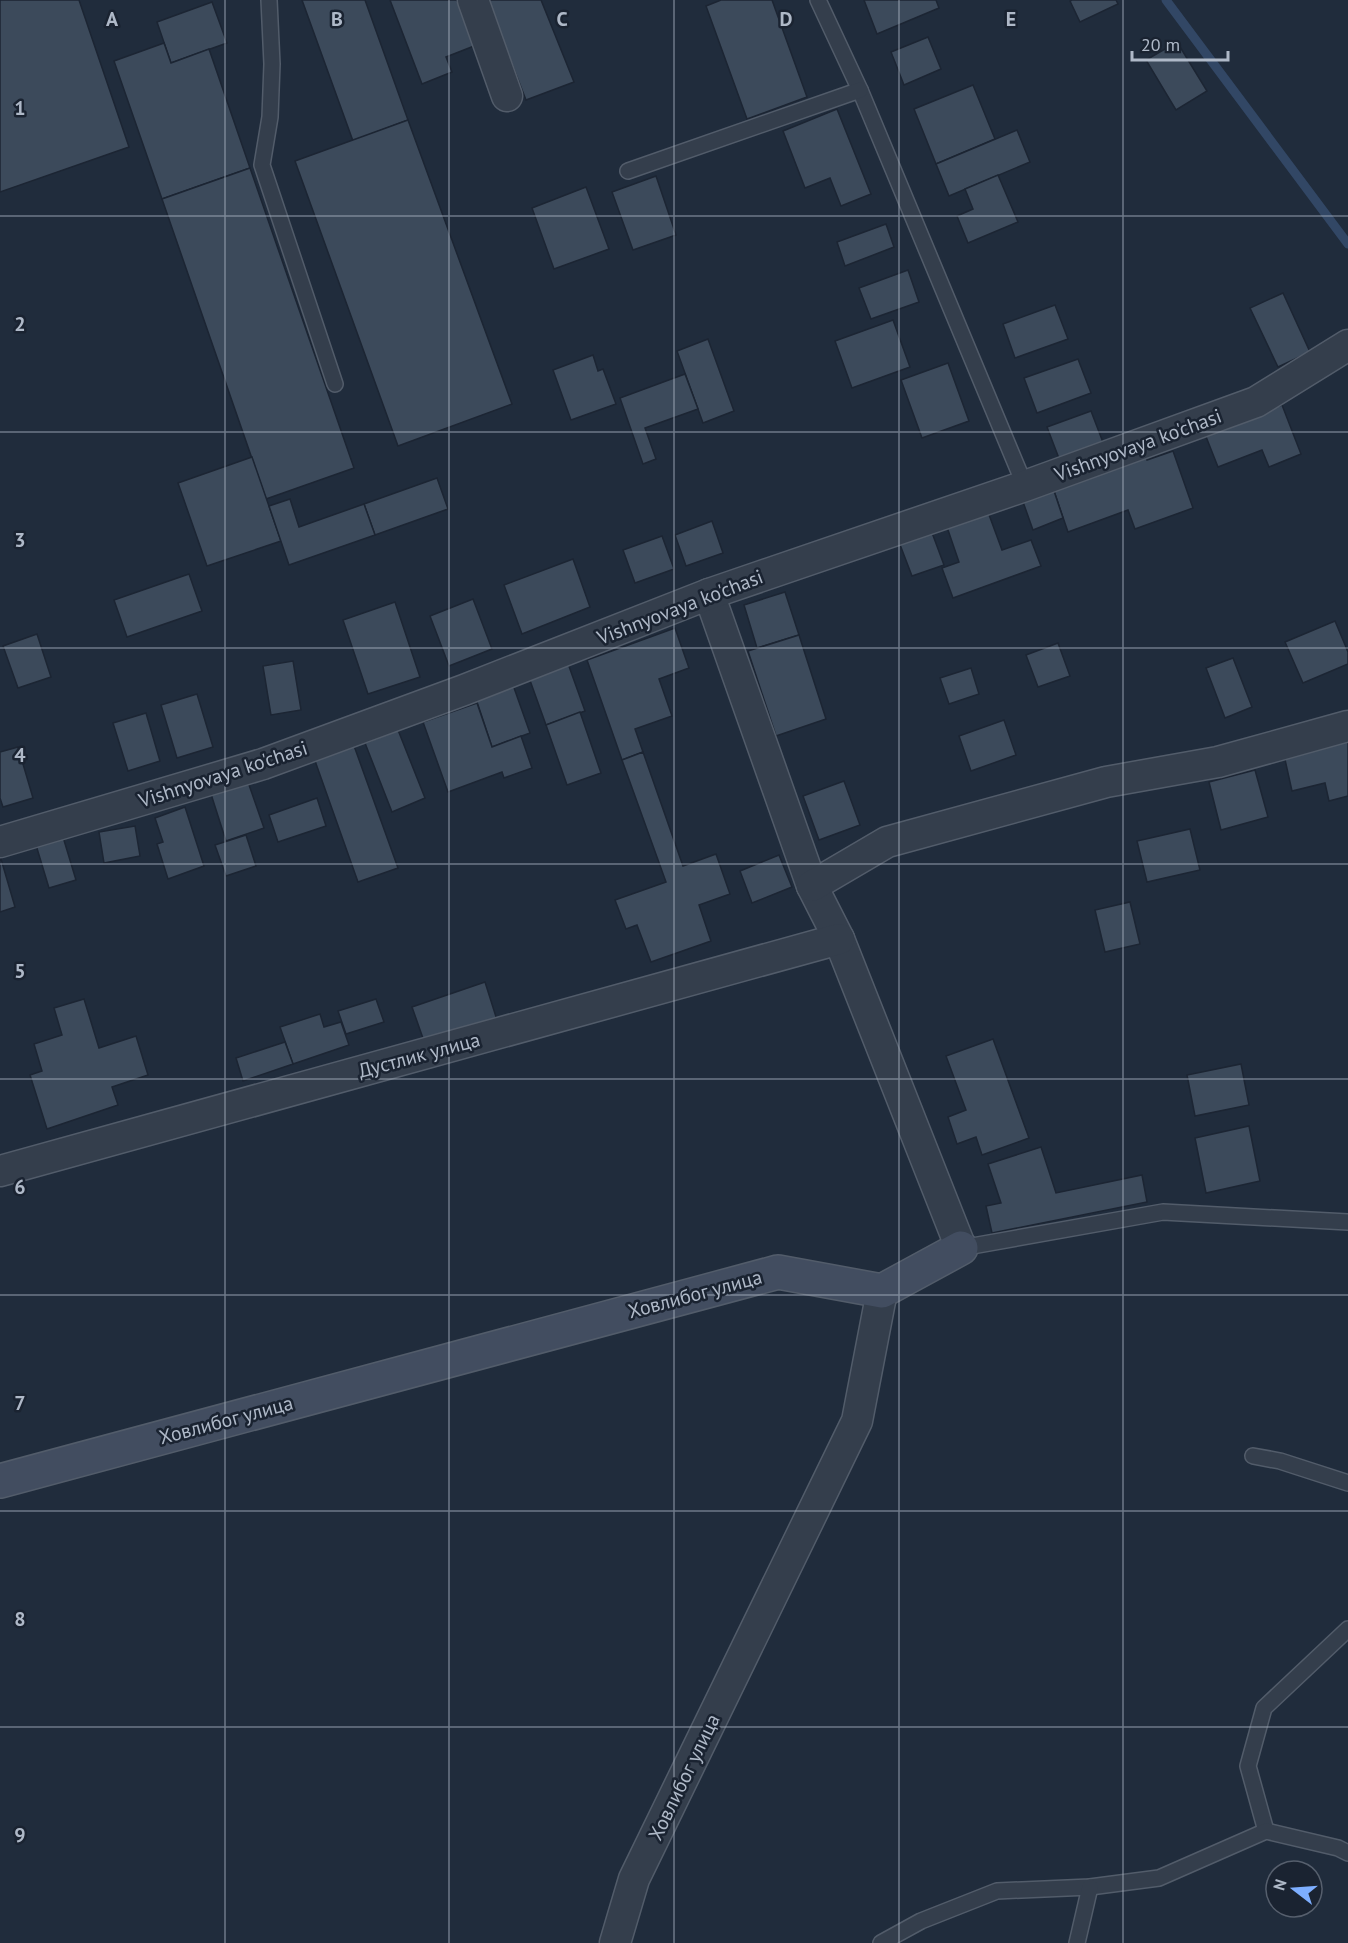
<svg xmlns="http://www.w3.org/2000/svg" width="1348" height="1943" viewBox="0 0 1348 1943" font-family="'PT Sans',sans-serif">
  <rect width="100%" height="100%" fill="#202c3c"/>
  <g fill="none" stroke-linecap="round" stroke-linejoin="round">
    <path stroke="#324765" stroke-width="9" d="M1166 0 1348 244"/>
  </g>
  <g fill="#3c4a5b" stroke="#1c2533" stroke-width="1.5">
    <path d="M0 0H79L129 147 0 192Z"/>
    <path d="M302 0H365L408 120 353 141Z"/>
    <path d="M390 0H457L474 46 446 57 452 72 422 84Z"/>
    <path d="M487 0H541L574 82 526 100Z"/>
    <path d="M721 0H772L807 97 747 119 706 6Z"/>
    <path d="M864 0H936L939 8 877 34Z"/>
    <path d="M1072 0H1116L1118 4 1080 22 1070 1Z"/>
    <path d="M212 2 227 43 171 63 157 22Z"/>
    <path d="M928 37 941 69 904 85 891 52Z"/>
    <path d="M1177 42 1207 91 1176 110 1146 60Z"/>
    <path d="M164 43 171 63 209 49 250 168 162 199 114 61Z"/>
    <path d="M973 85 995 139 936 164 914 109Z"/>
    <path d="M837 109 871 194 841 206 830 178 805 188 783 131Z"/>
    <path d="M408 120 512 404 398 446 295 161Z"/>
    <path d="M1017 130 1030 162 949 196 936 164Z"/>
    <path d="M250 168 354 468 266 499 162 199Z"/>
    <path d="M998 175 1018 222 968 243 957 216 973 209 965 189Z"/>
    <path d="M656 176 676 235 633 250 612 192Z"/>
    <path d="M586 187 609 249 554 269 532 208Z"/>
    <path d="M886 224 894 247 845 266 837 242Z"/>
    <path d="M908 270 919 302 871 319 859 288Z"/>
    <path d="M1283 293 1310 352 1278 367 1250 308Z"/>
    <path d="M1055 305 1068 339 1015 358 1003 324Z"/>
    <path d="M893 320 910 367 852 388 835 341Z"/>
    <path d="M708 339 734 411 703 423 677 351Z"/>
    <path d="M593 355 598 371 603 369 616 404 571 420 553 370Z"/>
    <path d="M1078 359 1091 393 1037 413 1024 378Z"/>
    <path d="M948 363 969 421 922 438 901 380Z"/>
    <path d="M685 374 698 409 645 428 656 459 643 464 620 398Z"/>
    <path d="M1282 405 1301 454 1269 467 1262 450 1218 467 1203 429Z"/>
    <path d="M1091 411 1104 445 1060 461 1047 427Z"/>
    <path d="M1173 451 1193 508 1135 529 1128 510 1068 532 1053 488 1145 455 1147 460Z"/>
    <path d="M252 457 281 541 207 566 178 483Z"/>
    <path d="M437 478 448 509 375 535 364 504Z"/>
    <path d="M1053 488 1063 518 1033 530 1022 499Z"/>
    <path d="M290 499 299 527 364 504 375 535 289 565 269 506Z"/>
    <path d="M988 512 1002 550 1031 540 1041 566 953 598 942 568 959 562 947 527Z"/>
    <path d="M712 521 723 553 686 566 675 535Z"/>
    <path d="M931 530 944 565 912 576 899 542Z"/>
    <path d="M662 536 674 569 635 583 623 550Z"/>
    <path d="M573 559 590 607 522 634 504 585Z"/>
    <path d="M189 574 202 611 127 637 114 600Z"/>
    <path d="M785 592 799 635 757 648 744 605Z"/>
    <path d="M473 599 492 649 449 666 430 616Z"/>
    <path d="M395 602 420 677 368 694 343 620Z"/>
    <path d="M1335 621 1348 652V664L1303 683 1285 642Z"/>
    <path d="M675 628 689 668 659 679 672 716 635 729 643 752 622 760 587 660Z"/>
    <path d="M37 634 51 677 18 688 3 646Z"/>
    <path d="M799 635 826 719 776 736 748 651Z"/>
    <path d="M1058 643 1070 676 1038 687 1026 655Z"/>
    <path d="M566 658 585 711 546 725 527 672Z"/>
    <path d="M1233 658 1252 707 1225 718 1206 668Z"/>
    <path d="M293 661 301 710 271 715 263 666Z"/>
    <path d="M971 668 979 694 949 704 940 678Z"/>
    <path d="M513 685 530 733 492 747 476 699Z"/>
    <path d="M197 694 213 747 177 758 161 705Z"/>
    <path d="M477 703 492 747 521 736 532 768 504 778 502 772 448 792 423 722Z"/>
    <path d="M580 712 601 773 567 785 546 725Z"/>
    <path d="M146 713 160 761 128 771 113 723Z"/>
    <path d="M1004 720 1016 755 971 771 959 736Z"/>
    <path d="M398 730 425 798 392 812 365 743Z"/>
    <path d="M1348 739V796L1329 801 1325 783 1292 791 1284 755Z"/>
    <path d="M353 743 398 868 358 882 314 758Z"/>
    <path d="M18 747 33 798 3 807 0 798V752Z"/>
    <path d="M643 752 683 866 716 854 730 894 699 905 711 941 651 962 637 925 626 929 615 900 666 882 622 760Z"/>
    <path d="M1255 770 1268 817 1221 830 1209 782Z"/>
    <path d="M844 781 860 825 819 840 803 796Z"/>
    <path d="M248 782 264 828 226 841 211 794Z"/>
    <path d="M317 798 326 826 278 842 269 815Z"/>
    <path d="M185 807 204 866 168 879 157 844 163 842 155 818Z"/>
    <path d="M135 826 140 856 104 863 99 832Z"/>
    <path d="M1190 829 1200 870 1147 882 1137 841Z"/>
    <path d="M246 835 256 866 226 876 215 845Z"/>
    <path d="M63 837 76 880 49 888 36 845Z"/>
    <path d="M779 855 792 887 752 903 740 871Z"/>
    <path d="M1 859 15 907 0 912V859Z"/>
    <path d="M1130 902 1140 944 1105 952 1095 910Z"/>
    <path d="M485 982 497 1020 425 1044 412 1007Z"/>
    <path d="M84 999 99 1048 136 1036 148 1075 112 1087 118 1105 47 1129 30 1075 42 1071 34 1044 62 1035 54 1008Z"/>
    <path d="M376 999 384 1022 346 1034 338 1011Z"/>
    <path d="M320 1014 324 1027 341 1022 349 1045 293 1064 280 1027Z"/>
    <path d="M993 1039 1029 1138 982 1155 976 1137 957 1144 948 1117 966 1110 946 1056Z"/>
    <path d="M285 1042 293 1064 243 1081 236 1058Z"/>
    <path d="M1241 1064 1249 1105 1195 1116 1187 1075Z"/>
    <path d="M1249 1126 1260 1181 1206 1193 1195 1138Z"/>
    <path d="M1041 1147 1056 1193 1142 1175 1147 1202 992 1233 986 1206 1001 1203 988 1164Z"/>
  </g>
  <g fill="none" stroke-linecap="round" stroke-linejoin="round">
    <g stroke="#525c6a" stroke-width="18">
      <g id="lane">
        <path d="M269 0 272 64 270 117 262 165 335 384"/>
        <path d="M818 0 860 90 1025 486"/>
        <path d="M628 171 860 90"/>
        <path d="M961 1248 1163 1212 1348 1222"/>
        <path d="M1253 1456 1280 1461 1348 1483"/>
        <path d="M1266 1831 1248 1766 1264 1708 1348 1629"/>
        <path d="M881 1943 921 1921 997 1891 1090 1887 1159 1878 1266 1831 1338 1848 1348 1853"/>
        <path d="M1077 1943 1090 1887"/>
      </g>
    </g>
    <g stroke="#525c6a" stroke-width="33">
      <g id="street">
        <path d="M473 0 507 96"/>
        <path d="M709 594 812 886 839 939 961 1248"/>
        <path d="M0 842 263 764 464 690 709 594 1025 486 1256 402 1348 345"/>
        <path d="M812 886 887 842 1106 782 1218 762 1348 726"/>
        <path d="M0 1171 839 939"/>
        <path d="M615 1943 634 1879 857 1421 882 1291"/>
      </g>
    </g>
    <g stroke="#525c6a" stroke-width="36">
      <path id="secondary" d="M0 1481 778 1272 882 1291 961 1248"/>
    </g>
    <use href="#lane" stroke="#343e4c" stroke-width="15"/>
    <use href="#street" stroke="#343e4c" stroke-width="30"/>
    <use href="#secondary" stroke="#424d60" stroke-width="33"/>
  </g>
  <path fill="none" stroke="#afb9c8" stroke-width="1.5" stroke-opacity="0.55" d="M225 0V1943M449 0V1943M674 0V1943M899 0V1943M1123 0V1943M0 216H1348M0 432H1348M0 648H1348M0 864H1348M0 1079H1348M0 1295H1348M0 1511H1348M0 1727H1348"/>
  <g text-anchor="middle" stroke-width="5" stroke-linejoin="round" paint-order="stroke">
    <g font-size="20" fill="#afb9c8" stroke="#1a2331">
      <text transform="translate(1138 445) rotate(-20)" y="7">Vishnyovaya ko'chasi</text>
      <text transform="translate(680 607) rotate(-21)" y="7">Vishnyovaya ko'chasi</text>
      <text transform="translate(223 774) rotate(-18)" y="7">Vishnyovaya ko'chasi</text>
      <text transform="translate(419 1055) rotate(-15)" y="7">Дустлик улица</text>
      <text transform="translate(695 1294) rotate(-15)" y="7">Ховлибог улица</text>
      <text transform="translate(226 1420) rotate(-15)" y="7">Ховлибог улица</text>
      <text transform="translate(684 1777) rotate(-64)" y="7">Ховлибог улица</text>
    </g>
  </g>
  <g font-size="20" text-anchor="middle" font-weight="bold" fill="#afb9c8" stroke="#1a2331" stroke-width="5" stroke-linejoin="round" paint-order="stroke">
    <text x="112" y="26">A</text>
    <text x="337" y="26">B</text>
    <text x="562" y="26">C</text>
    <text x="786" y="26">D</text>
    <text x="1011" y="26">E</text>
    <text x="20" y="115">1</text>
    <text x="20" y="331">2</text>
    <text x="20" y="547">3</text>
    <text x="20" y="762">4</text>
    <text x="20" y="978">5</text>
    <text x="20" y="1194">6</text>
    <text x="20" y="1410">7</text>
    <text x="20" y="1626">8</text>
    <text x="20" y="1842">9</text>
  </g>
  <g transform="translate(1294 1889) rotate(287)"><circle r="28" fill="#1a2331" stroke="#565f6d" stroke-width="1.5"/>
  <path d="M0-4.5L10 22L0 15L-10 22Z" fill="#7daeff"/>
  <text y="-9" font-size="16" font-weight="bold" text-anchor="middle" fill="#afb9c8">N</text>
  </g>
  <path d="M1132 51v9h96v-9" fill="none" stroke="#afb9c8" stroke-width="3"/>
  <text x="1141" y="51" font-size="18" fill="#afb9c8" stroke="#1a2331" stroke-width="4.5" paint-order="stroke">20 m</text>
</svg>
